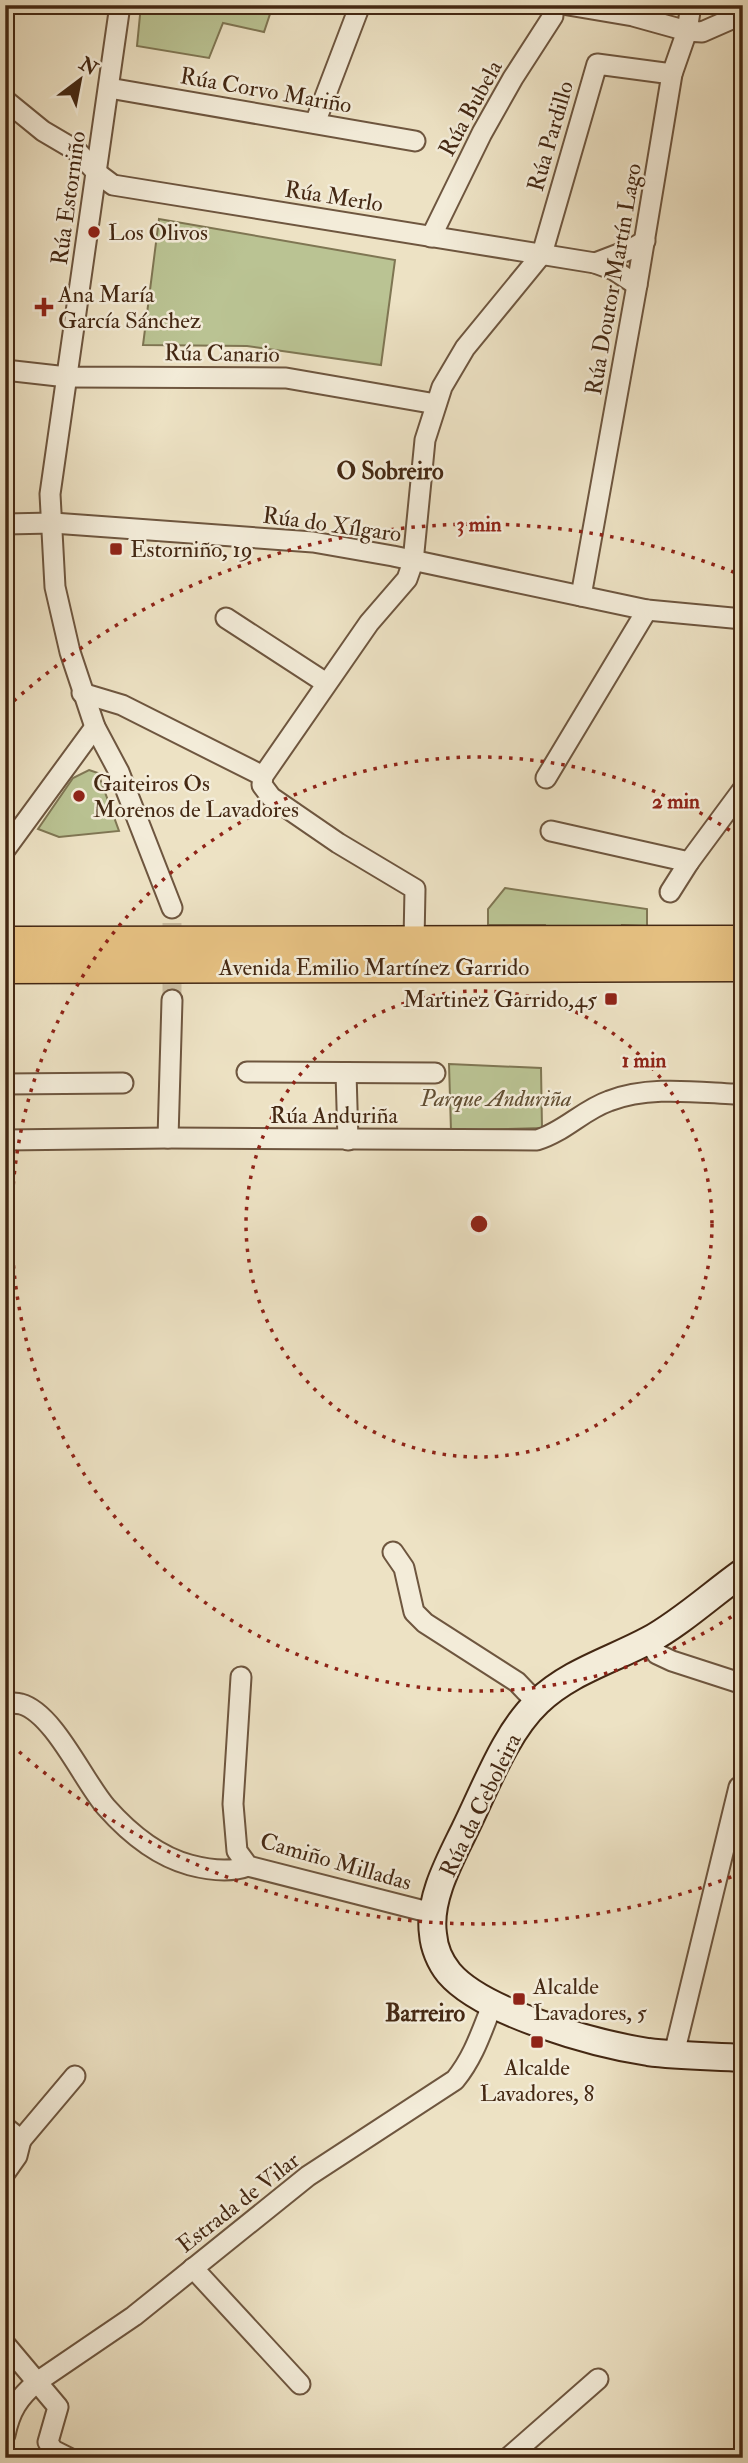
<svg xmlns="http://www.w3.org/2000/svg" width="748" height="2463" viewBox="0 0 748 2463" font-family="'IM FELL Double Pica',serif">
  <rect width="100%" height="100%" fill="#ede2c4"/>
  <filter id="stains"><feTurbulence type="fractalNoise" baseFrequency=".00286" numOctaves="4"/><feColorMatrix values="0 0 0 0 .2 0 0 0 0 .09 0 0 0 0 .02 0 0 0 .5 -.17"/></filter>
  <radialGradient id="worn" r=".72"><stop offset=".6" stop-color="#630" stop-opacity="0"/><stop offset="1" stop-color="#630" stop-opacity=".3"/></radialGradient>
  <g fill="#bac393" stroke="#7f7653" stroke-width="2">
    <path d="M141 5H273L264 32 223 23 209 58 137 46Z"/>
    <path d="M159 219 395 260 381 365 247 346 143 345Z"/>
    <path d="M89 770 98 773 119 831 59 837 38 829 73 778Z"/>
    <path d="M505 888 647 909V926L622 925V930L546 931 545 925H488V909Z"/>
    <path d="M449 1064 541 1068 542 1128 451 1131Z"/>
  </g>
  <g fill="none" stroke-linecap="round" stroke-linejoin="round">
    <path stroke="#cbbda1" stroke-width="19" stroke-dasharray="19 10" stroke-linecap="butt" d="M172 1000V908"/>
    <g stroke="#6e563f" stroke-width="23">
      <g id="street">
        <path d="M120 5 50 494 55 587 70 652 95 727 119 772 172 908"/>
        <path d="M568 5 633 16 687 31 691 5"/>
        <path d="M109 88 415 141"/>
        <path d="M5 100 43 131 77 151 97 173 113 185 595 263 614 270 637 285"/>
        <path d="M315 123 360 5"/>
        <path d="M431 237 482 133 513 78 553 16 552 5"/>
        <path d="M595 263 629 250 645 241"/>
        <path d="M5 370 67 377 286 378 436 404"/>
        <path d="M5 524 53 523 313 542 393 556 647 610 743 619"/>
        <path d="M581 596 637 285 672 74 687 31 702 32 743 14"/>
        <path d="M226 618 326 683"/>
        <path d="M82 693 122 705 263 776"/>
        <path d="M546 778 647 610"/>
        <path d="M551 831 689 862 743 789"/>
        <path d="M5 850 95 727"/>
        <path d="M670 892 689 862"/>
        <path d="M414 941 415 889 338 843 271 797 262 785 263 776 369 623 407 579 413 562 425 440 442 387 465 348 542 254 597 64 672 74"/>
        <path d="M247 1072 435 1073"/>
        <path d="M346 1073 348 1140"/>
        <path d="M5 1084 123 1083"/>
        <path d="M168 1138 172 1000"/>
        <path d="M5 1140 168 1138 537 1140C564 1132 583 1110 609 1101 648 1086 693 1092 734 1094"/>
        <path d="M393 1552 404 1568 414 1612 425 1623 517 1682 537 1703"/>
        <path d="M649 1640 657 1654 672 1661 743 1684"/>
        <path d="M241 1677 233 1804 237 1851 248 1866 432 1913"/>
        <path d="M5 1702C10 1703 16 1703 21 1704 54 1713 84 1782 106 1807 129 1833 157 1856 190 1865 209 1870 230 1873 248 1866"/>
        <path d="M674 2054 739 1787"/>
        <path d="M5 2127 21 2140 17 2156 5 2173"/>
        <path d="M21 2140 75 2076"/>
        <path d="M193 2268 300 2384"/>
        <path d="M5 2344 58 2407 48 2442 53 2450 69 2458"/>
        <path d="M5 2435C10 2411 18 2398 37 2382L134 2316 308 2176 455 2080C474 2057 482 2030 493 2003"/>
        <path d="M508 2458 598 2379"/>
      </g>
    </g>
    <g stroke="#442813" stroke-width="30">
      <path id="secondary" d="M743 1572C712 1594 682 1622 649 1640 612 1660 569 1672 538 1702 505 1733 485 1789 465 1829 450 1860 428 1899 433 1934 434 1947 440 1962 449 1973 483 2013 596 2044 648 2052 679 2056 711 2056 743 2058"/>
    </g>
    <g stroke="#442813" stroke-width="33">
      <g id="primary">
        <path d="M5 942 743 941"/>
        <path d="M5 968 743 966"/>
      </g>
    </g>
    <use href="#street" stroke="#f3ecd9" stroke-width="19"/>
    <use href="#secondary" stroke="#f3ecd9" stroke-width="26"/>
    <use href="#primary" stroke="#e6c182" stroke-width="30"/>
  </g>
  <g fill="none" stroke="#8f2418" stroke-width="3.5" stroke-dasharray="3.5 7">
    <circle cx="479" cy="1224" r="233"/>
    <path d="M740 1611A467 467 0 1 1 740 837"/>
    <path d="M741 1873A700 700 0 0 1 6 1740M6 708A700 700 0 0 1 741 575"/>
  </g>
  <g fill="#8f2418" stroke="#f3ecd9" stroke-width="2.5">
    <circle cx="94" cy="232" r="7"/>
    <path d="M40.5 296.5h7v7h7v7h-7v7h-7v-7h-7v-7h7z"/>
    <rect x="109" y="542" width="14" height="14" rx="3.5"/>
    <circle cx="79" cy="796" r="7"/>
    <rect x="604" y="992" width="14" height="14" rx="3.5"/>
    <rect x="512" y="1992" width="14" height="14" rx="3.5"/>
    <rect x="530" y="2035" width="14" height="14" rx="3.5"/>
  </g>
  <g text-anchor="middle" stroke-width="5" stroke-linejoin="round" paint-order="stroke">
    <g font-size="23" fill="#442813" stroke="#f3ecd9">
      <text transform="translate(266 90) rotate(10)" y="8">Rúa Corvo Mariño</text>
      <text transform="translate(470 108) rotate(-61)" y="8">Rúa Bubela</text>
      <text transform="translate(550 136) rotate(-74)" y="8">Rúa Pardillo</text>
      <text transform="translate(334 196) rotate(9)" y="8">Rúa Merlo</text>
      <text transform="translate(68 198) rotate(-82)" y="8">Rúa Estorniño</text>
      <text transform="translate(613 279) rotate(-80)" y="8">Rúa Doutor Martín Lago</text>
      <text transform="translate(222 353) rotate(1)" y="8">Rúa Canario</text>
      <text transform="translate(332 524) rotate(8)" y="8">Rúa do Xílgaro</text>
      <text x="374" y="975">Avenida Emilio Martínez Garrido</text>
      <text x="334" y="1123">Rúa Anduriña</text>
      <text transform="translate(480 1805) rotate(-64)" y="8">Rúa da Ceboleira</text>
      <text transform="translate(336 1861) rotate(16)" y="8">Camiño Milladas</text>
      <text transform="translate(238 2202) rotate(-38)" y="8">Estrada de Vilar</text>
    </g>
    <g font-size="23" fill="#442813" stroke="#f3ecd9" text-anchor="start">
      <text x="108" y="240">Los Olivos</text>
      <text x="58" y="302">Ana María<tspan x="58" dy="26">García Sánchez</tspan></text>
      <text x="130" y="557">Estorniño, 19</text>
      <text x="93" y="791">Gaiteiros Os<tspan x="93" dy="26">Morenos de Lavadores</tspan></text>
      <text x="597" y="1007" text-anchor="end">Martinez Garrido,45</text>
      <text x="533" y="1994">Alcalde<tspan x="533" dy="26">Lavadores, 5</tspan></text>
      <text x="537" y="2075" text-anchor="middle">Alcalde<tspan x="537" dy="26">Lavadores, 8</tspan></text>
    </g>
    <g font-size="23" font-style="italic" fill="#624f33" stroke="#f3ecd9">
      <text x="496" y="1106">Parque Anduriña</text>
    </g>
    <g font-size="24" font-weight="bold" fill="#442813" stroke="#f3ecd9">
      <text x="390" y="479">O Sobreiro</text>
      <text x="425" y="2021">Barreiro</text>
    </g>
  </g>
  <circle cx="479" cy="1224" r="10" fill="#8f2418" stroke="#f3ecd9" stroke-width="3.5"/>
  <g font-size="21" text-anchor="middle" font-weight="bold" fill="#8f2418" stroke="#f3ecd9" stroke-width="5" stroke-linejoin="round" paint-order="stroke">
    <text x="479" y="531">3 min</text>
    <text x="676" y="808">2 min</text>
    <text x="644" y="1067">1 min</text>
  </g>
  <rect width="748" height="2463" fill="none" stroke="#ede2c4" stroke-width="28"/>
  <rect x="7" y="7" width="734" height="2449" fill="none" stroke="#442813" stroke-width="3.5"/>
  <rect x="14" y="14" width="720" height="2435" fill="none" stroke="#442813" stroke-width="2"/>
  <g transform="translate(80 80) rotate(32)" stroke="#f3ecd9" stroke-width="5" paint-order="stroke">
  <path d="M0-5L12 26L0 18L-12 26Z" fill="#442813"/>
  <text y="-10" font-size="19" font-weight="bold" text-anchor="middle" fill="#442813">N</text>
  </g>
  <rect width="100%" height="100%" filter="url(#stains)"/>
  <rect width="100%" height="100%" fill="url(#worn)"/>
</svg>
